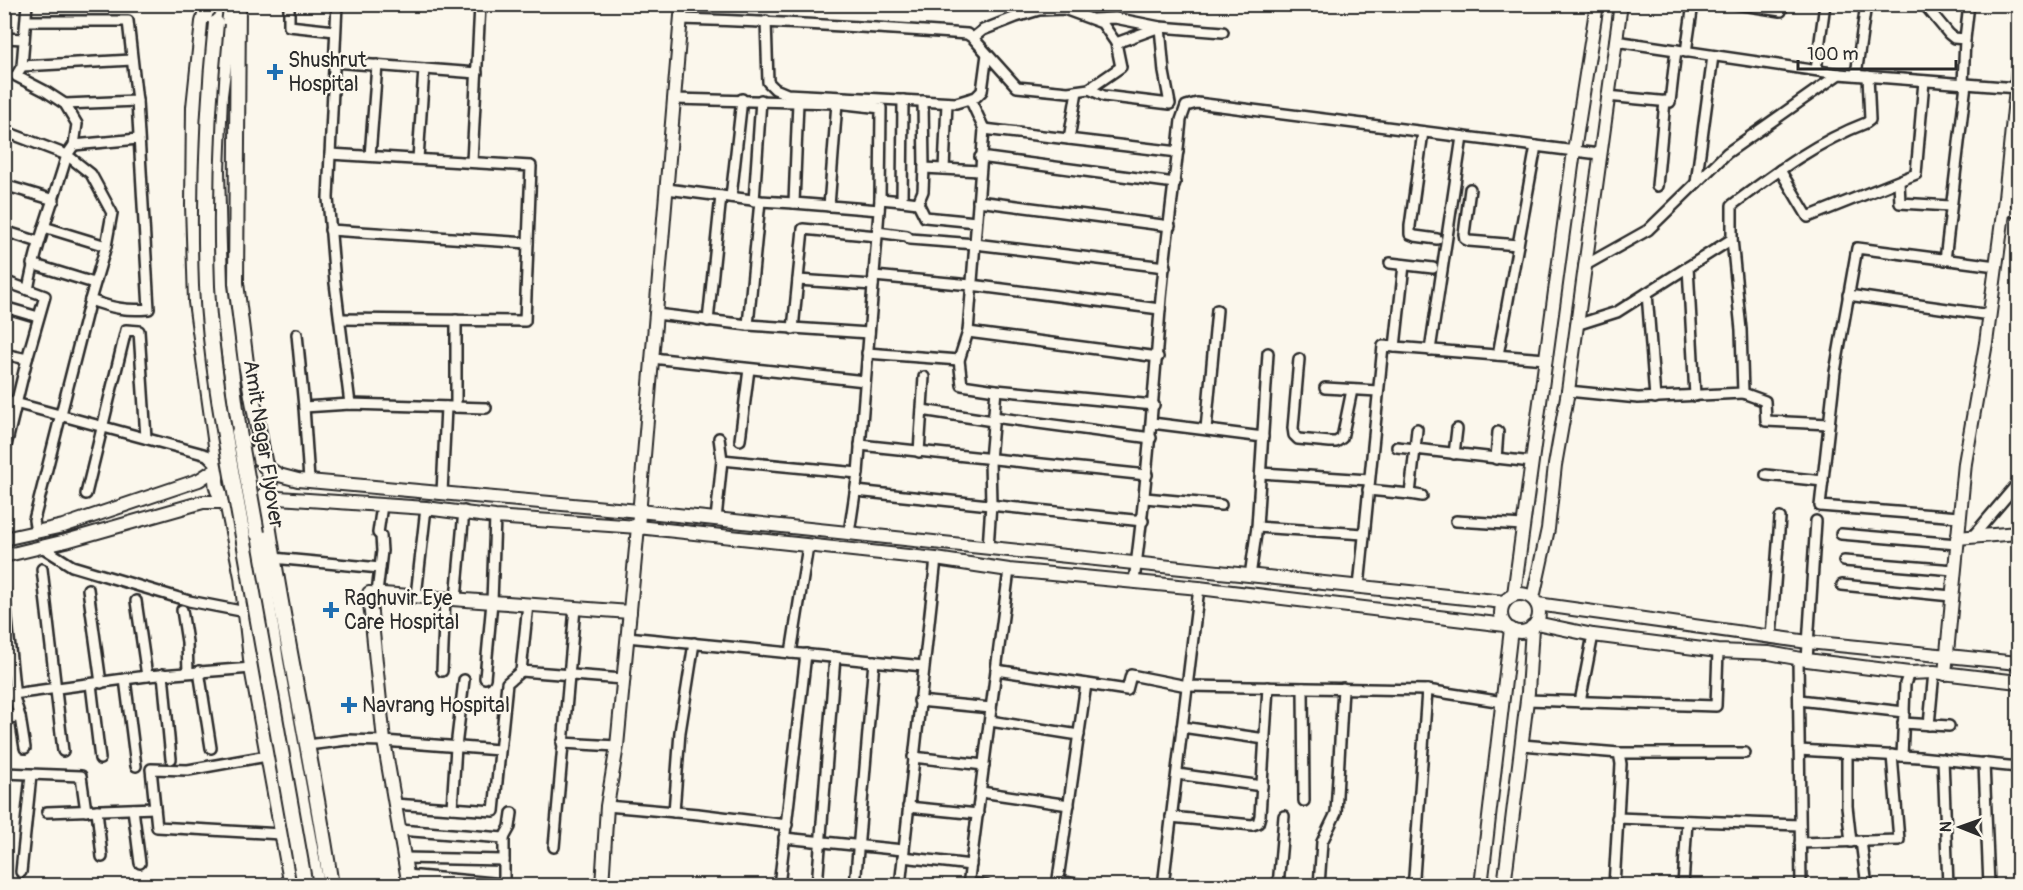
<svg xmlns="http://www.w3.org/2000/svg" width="2023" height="890" viewBox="0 0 2023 890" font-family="Pangolin,sans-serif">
  <rect width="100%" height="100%" fill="#fbf7ec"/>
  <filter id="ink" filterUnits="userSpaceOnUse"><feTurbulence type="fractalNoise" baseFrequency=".0167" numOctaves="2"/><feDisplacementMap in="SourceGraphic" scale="12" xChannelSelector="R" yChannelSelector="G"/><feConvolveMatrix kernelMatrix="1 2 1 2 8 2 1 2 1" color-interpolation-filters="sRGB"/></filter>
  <g filter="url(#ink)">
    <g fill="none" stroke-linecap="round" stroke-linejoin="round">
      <g stroke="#2b2b2b" stroke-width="14">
        <g id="street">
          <path d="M27 4 22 66 16 76 45 91 65 104 77 124 74 145 67 155C54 200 36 244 28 290"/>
          <path d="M287 4 289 5V26L335 31"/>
          <path d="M337 4 328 198 335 283 350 404"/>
          <path d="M1736 4 1781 11V4"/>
          <path d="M1924 4 1949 34 1954 38 1965 39 1963 84"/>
          <path d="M681 19C776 22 872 27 967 34L973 38 983 30 1016 17 1039 10 1064 9 1102 23 1116 43 1121 67 1089 89 1068 92 1017 87 973 38"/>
          <path d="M1094 19 1115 18 1160 27 1223 32"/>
          <path d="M766 21 768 82 775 89 787 94 956 103 976 97 982 91 987 54"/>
          <path d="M4 38 24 39"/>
          <path d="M1965 39 1969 4"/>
          <path d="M1615 41 1839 74"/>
          <path d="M1686 52 1693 4"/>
          <path d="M333 62 477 73"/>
          <path d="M22 66 132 60"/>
          <path d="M1816 70 1825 4"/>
          <path d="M1856 75 1866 4"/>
          <path d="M1089 89 1104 96 1170 104 1164 72 1160 27 1116 43"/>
          <path d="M1607 96 1670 102 1676 50"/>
          <path d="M674 99 837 103 881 108 880 199 858 473 849 533"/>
          <path d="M970 99 984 129 968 332 959 360 962 385 996 390 1154 405"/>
          <path d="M923 101 924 168"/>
          <path d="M798 102 794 203 879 210"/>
          <path d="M65 104 137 101"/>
          <path d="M984 129 1178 152"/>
          <path d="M4 131 67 155 91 174 112 213 106 246 90 300C112 308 126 311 149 309L137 101 128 21H26"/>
          <path d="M1423 132 1410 226V234L1415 236 1437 239"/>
          <path d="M1069 139 1077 91"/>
          <path d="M74 145 138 139"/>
          <path d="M330 154 531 166 525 321 340 319"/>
          <path d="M370 156 377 65"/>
          <path d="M980 157 1175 183"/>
          <path d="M418 159 424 69"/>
          <path d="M472 162 480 5 475 4"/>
          <path d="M944 169 947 103"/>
          <path d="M1780 170 1808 217 1916 174 1924 81"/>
          <path d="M1899 182 1900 203 1950 206"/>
          <path d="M1696 183 1713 56"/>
          <path d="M4 185 54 200"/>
          <path d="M1657 186 1665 101"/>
          <path d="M667 189 760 201 794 203"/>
          <path d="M1470 189 1464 234 1465 239 1469 241 1518 245"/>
          <path d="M731 197 742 99"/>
          <path d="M880 199 902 201 903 100"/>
          <path d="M754 201 761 100"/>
          <path d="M902 201 918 203 923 191 924 168 980 171"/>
          <path d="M978 201 1170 226"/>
          <path d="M918 203 925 217 976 222"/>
          <path d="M829 206 837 103"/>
          <path d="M2003 210 2018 212"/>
          <path d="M44 227 106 246"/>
          <path d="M330 230 528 243"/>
          <path d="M4 231 39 242"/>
          <path d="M877 232 907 236 910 239 975 244 1165 267"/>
          <path d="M1945 260 1966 84"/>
          <path d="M1390 263 1433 268"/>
          <path d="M32 264 94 283"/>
          <path d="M1584 266 1648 230 1727 153 1839 74 2017 88"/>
          <path d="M1688 267 1695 396"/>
          <path d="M874 276 971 285 1160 309"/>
          <path d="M798 280 873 285"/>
          <path d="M4 281 45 296 27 359 4 454"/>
          <path d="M1647 293 1655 398"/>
          <path d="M1848 295 1990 315"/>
          <path d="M4 307 38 317"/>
          <path d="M656 314 748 325 869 333"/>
          <path d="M456 320V407"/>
          <path d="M708 321 721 196"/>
          <path d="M748 325 760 201"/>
          <path d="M1576 325 1617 312 1732 239V205C1775 173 1816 142 1866 123L1870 120 1868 76"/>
          <path d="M793 329 803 229 877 236"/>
          <path d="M968 332 1158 357"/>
          <path d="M297 334 304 407 309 480"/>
          <path d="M1395 347 1404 265"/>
          <path d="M1430 350 1462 137"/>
          <path d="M867 353 959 360"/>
          <path d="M4 354 27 359"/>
          <path d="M1498 355 1536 146"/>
          <path d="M652 358 865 381"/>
          <path d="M1299 359 1293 428 1294 435 1298 439 1330 442H1336L1342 438 1352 390"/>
          <path d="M1325 388 1378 391"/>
          <path d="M1568 391 1638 398 1743 393 1741 330 1732 239"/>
          <path d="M1743 393 1765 401 1766 421 1829 424"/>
          <path d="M4 400 207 455 218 466"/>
          <path d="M304 407 350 404 486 408"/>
          <path d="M922 410 993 421"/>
          <path d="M993 417 1151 438"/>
          <path d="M1152 423 1263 437"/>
          <path d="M1206 429 1217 310"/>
          <path d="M740 440 749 369"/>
          <path d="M860 445 1147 475"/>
          <path d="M1397 447 1415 449 1417 429"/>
          <path d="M919 452 924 377"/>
          <path d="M1454 454 1457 429"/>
          <path d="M1496 459 1498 432"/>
          <path d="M722 460 858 473"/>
          <path d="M1261 473 1369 480"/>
          <path d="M1766 475 1823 481"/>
          <path d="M1368 490 1410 494 1415 449 1532 462"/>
          <path d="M856 491 1143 521"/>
          <path d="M442 493 446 407"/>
          <path d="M86 494 126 330 139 331 146 438"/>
          <path d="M1410 494 1422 496"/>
          <path d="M1145 498 1221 505"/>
          <path d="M1959 517 1820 506 1835 372 1857 248 1996 266"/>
          <path d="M716 519 722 460 719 438"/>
          <path d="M1456 521 1523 525"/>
          <path d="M1257 527 1364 534"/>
          <path d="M36 532 34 520 90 300"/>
          <path d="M1841 534 1957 544"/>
          <path d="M1973 536 2018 483"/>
          <path d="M42 547 72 566 189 601 246 612"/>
          <path d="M988 548 991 504 990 460 996 390"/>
          <path d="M273 558 380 568"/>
          <path d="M1844 561 1954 570"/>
          <path d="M42 569 63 751"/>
          <path d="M1250 576 1257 527 1268 353"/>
          <path d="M1134 581C1146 491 1153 401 1160 310 1165 246 1175 183 1181 120L1186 106 1197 103 1599 154"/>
          <path d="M1842 585 1951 596"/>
          <path d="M1359 587 1383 346 1546 359"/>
          <path d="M88 589 101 683"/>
          <path d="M4 590 14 688 13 694 147 676 252 668"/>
          <path d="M377 593 382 551 381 536 378 533 382 505"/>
          <path d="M416 596 426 508"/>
          <path d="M456 599 464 511"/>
          <path d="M136 601 147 676"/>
          <path d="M528 604 521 671 623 679"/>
          <path d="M182 610 187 642 188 672"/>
          <path d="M627 637 923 666"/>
          <path d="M1771 637 1780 518"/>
          <path d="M791 653 808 546"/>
          <path d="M1798 658 1801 886"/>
          <path d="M1807 660 1816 521"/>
          <path d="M996 670 1127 690 1131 675 1187 686 1427 690 1503 702"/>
          <path d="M199 671 211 748"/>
          <path d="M442 671 445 598"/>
          <path d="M163 674 171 759"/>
          <path d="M485 678 492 602 495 517"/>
          <path d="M125 679 136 766"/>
          <path d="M91 684 100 759"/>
          <path d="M1303 688 1304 801"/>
          <path d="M13 694 20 717 25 748"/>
          <path d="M1527 700 1716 706 1718 651"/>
          <path d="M1799 700 1904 712 1902 756"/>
          <path d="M919 701 991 708"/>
          <path d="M1580 702 1593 635"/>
          <path d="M1904 712 1905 684 1909 673"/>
          <path d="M4 718 20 717"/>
          <path d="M990 721 1079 735"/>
          <path d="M1903 723 1949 726"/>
          <path d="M1929 725 1934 672"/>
          <path d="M1182 727 1265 739"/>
          <path d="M562 743 617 746"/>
          <path d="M308 745 347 740 384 741 499 750"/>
          <path d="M1522 745 1619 753 1621 764 1614 886"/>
          <path d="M1799 750 1919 757 2018 767"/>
          <path d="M1619 753H1745"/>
          <path d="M1847 753V806L1851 842"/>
          <path d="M267 756 188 770 151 769 157 827 281 834"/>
          <path d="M913 757 984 765"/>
          <path d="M1943 759 1948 886"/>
          <path d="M1984 763 1989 886"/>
          <path d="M4 773 81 776 86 811"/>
          <path d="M1177 774 1262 786"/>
          <path d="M981 792 1069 805"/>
          <path d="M394 804 494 811 507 683 521 671"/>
          <path d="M607 806 698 814 787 825"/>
          <path d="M908 807 978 814"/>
          <path d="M452 808 456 747 464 680"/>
          <path d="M133 809 140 863"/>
          <path d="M97 810 102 857"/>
          <path d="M47 812 155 808"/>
          <path d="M674 812 680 732 694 643"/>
          <path d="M1171 817 1252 825 1258 823 1260 816 1268 687"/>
          <path d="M1617 818 1800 825"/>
          <path d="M399 830 504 838V884L407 875"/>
          <path d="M504 838 510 827 512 813"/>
          <path d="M784 838 903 850"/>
          <path d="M1861 841 1867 886"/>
          <path d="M1800 843 1899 840 1892 755"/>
          <path d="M554 847 575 608"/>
          <path d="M903 857 971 865"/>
          <path d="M404 858 504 860"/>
          <path d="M21 872 31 775"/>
          <path d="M1058 881 1089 886"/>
          <path d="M968 883 987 886"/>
          <path d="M779 886 806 654"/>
          <path d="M817 886 835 657"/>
          <path d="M855 886 874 661"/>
          <path d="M900 886 936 559"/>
          <path d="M968 886 1009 570"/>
          <path d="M1057 886 1086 684"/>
          <path d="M1163 886 1199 588"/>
          <path d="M1278 886 1284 816"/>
          <path d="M1319 886 1322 842 1336 813 1343 688"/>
          <path d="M1411 886 1414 877 1427 690"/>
          <path d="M1683 886 1687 821"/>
        </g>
      </g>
      <g stroke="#2b2b2b" stroke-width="16">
        <g id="secondary">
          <path d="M265 466 279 475 298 480 639 511 1504 602"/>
          <path d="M264 497 426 508 495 517 638 527 936 559 1009 570 1199 588 1505 625"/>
          <path d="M1957 538 2018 533"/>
          <path d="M4 539 63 526 199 480 219 467"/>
          <path d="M4 556 66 541 203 502H227"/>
          <circle cx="1520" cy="613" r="19"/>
          <path d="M1514 594 1574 151 1597 4"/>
          <path d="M1533 598 1548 529 1555 465 1568 391 1621 4"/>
          <path d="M1537 604 1808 642 2018 663"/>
          <path d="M1536 623 1593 635 1718 651 1769 653 1807 660 1909 673 1934 672 2018 682"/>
          <path d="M1945 674 1965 463 1986 343 2005 198 2018 69"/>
          <path d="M409 886 384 741 369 593 630 612"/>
          <path d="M602 886 607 806 617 746 638 527 682 4"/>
          <path d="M1481 886 1511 629"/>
          <path d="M1504 886 1528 692 1532 627"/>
        </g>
      </g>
      <g stroke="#2b2b2b" stroke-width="18">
        <g id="primary">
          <path d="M214 4 206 11 203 22 194 107 193 205 196 302 219 467"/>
          <path d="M238 4 236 283 246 363 265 466"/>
          <path d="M230 16 220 95 217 171 220 286 239 432"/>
          <circle cx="243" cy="480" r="27"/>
          <path d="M264 497C282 627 312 755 331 886"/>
          <path d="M227 502 242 577 252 668 292 886"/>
          <path d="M257 533 276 661 317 886"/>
        </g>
      </g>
      <use href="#street" stroke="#fbf7ec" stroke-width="9"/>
      <use href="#secondary" stroke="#fbf7ec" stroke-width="12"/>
      <use href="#primary" stroke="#fbf7ec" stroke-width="14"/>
      <g stroke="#2b2b2b" stroke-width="18" stroke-linecap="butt">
        <g id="primary-bridge">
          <path d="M216 23C207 111 204 198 207 286 211 372 229 457 244 542 264 656 284 771 305 886"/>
          <path d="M239 432 257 533"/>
        </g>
      </g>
      <use href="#primary-bridge" stroke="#fbf7ec" stroke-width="14"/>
    </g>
  </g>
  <g fill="#1f6fb2" stroke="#fbf7ec" stroke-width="2">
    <path d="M272 63h6v6h6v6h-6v6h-6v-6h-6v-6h6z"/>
    <path d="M328 601h6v6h6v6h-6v6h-6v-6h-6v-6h6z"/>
    <path d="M346 696h6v6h6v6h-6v6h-6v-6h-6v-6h6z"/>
  </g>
  <g text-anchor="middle" stroke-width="4.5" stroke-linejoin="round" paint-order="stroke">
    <g font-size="21" fill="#2b2b2b" stroke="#fbf7ec" text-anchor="start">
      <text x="288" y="67">Shushrut<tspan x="288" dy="24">Hospital</tspan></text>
      <text x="344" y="605">Raghuvir Eye<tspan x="344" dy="24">Care Hospital</tspan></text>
      <text x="362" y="712">Navrang Hospital</text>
    </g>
    <g font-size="21" fill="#2b2b2b" stroke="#fbf7ec">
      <text transform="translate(264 444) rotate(81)" y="7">Amit Nagar Flyover</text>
    </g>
  </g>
  <rect width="2023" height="890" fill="none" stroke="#fbf7ec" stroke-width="24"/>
  <rect x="12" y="12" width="1999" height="866" fill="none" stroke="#2b2b2b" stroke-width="2" filter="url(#ink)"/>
  <g transform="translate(1960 827) rotate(271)" stroke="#fbf7ec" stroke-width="4.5" paint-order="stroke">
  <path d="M0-4.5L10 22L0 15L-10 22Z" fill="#2b2b2b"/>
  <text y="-9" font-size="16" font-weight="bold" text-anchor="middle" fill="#2b2b2b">N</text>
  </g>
  <path d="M1798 60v9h158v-9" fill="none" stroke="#2b2b2b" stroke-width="3"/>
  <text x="1807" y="60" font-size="18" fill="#2b2b2b" stroke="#fbf7ec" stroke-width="4.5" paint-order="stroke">100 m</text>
</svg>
